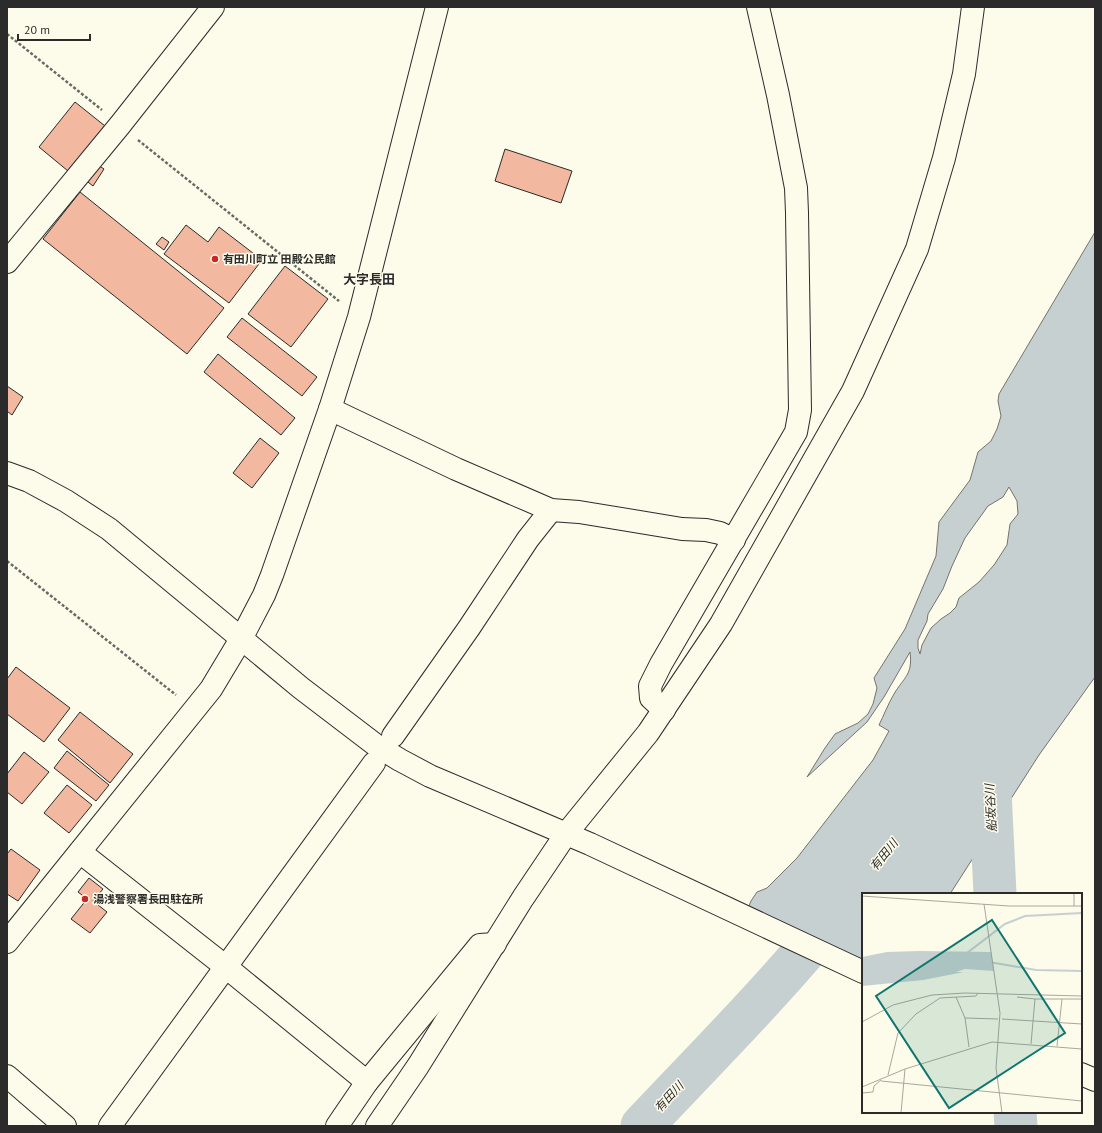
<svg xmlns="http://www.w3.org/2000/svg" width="1102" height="1133" viewBox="0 0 1102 1133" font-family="'PT Sans','Noto Sans JP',sans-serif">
  <rect width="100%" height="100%" fill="#fdfbea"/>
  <path fill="#c7d0d0" stroke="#74746e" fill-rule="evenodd" d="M1095 232V677L1039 755 950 894H863V973L744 918 751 901 757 892 767 888 797 858 873 760 889 731 879 725C884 715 888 704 894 694 904 677 913 675 910 652L884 697 867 722 807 777 825 748 835 734 858 723 868 714 873 704 877 688 874 678 905 629 936 556 939 522 970 480 978 452 991 441 997 429 1001 416 998 401 999 394ZM1009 487 1017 501 1018 514 1010 524 1007 545 994 565 979 582 959 598 956 607 950 613 941 619 931 628 922 645 920 654 918 648V640L927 621 928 614 943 589 952 566 965 538 988 506 1003 497Z"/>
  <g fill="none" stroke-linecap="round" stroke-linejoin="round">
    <g stroke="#c7d0d0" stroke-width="43">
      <path d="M989 770 995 894"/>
      <path d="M1015 1112 1016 1126"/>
      <path d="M642 1126C709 1055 778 986 839 910"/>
    </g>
  </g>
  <g fill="#f2b8a0" stroke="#2b2b2b">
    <path d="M75 102 105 126 68 171 39 147Z"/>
    <path d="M505 149 572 171 561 203 495 181Z"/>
    <path d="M95 163 104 169 93 186 84 179Z"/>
    <path d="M80 192 224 308 187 354 43 239Z"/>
    <path d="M186 225 208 242 219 227 262 260 229 303 164 254Z"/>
    <path d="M162 237 169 242 164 250 156 244Z"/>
    <path d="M285 266 328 299 291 347 248 314Z"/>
    <path d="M242 318 317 377 302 396 227 337Z"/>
    <path d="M218 354 295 418 281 435 204 372Z"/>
    <path d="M7 386 23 397 12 415 7 411Z"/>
    <path d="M260 438 279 453 252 488 233 473Z"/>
    <path d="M16 667 70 708 44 742 7 714V679Z"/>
    <path d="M80 712 133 754 110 783 58 740Z"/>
    <path d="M67 751 109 785 96 801 54 768Z"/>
    <path d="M24 752 49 772 22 804 7 792V774Z"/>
    <path d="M67 785 92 805 69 833 44 813Z"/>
    <path d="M11 849 40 870 18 901 7 894V854Z"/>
    <path d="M89 878 103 889 93 901 107 912 90 933 71 919 87 899 78 892Z"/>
  </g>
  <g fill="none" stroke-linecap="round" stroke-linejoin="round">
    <g stroke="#2b2b2b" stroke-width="24">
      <g id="minor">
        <path d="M7 262 120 125 213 7"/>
        <path d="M330 409 456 469 551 510 579 512 682 529 706 530 720 533 734 540"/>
        <path d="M664 710 651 698 650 686 661 664 796 432 800 410 797 213 796 188 778 95 758 7"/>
        <path d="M393 736 469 628 528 539 551 510"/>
        <path d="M80 852 226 967 367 1082 480 945 495 944"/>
        <path d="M7 942 211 689 241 639"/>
        <path d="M7 1076 65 1126"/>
        <path d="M110 1126 374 763"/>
        <path d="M337 1126 367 1082"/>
      </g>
    </g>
    <g stroke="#2b2b2b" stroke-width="24">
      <g id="tertiary">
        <path d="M7 473 29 481 66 501 109 529 301 688 377 746 400 760 430 776 590 844 863 972"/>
        <path d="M241 639 264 595 272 575 330 409 359 317 437 7"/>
        <path d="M1081 1074 1095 1080"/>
        <path d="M377 1126 418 1066 523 898 566 834 648 733 721 624 853 391 917 249 944 158 964 74 973 7"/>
      </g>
    </g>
    <g stroke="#6a6964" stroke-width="2.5" stroke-dasharray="3 2" stroke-linecap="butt">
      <path d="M7 34 102 110"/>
      <path d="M138 140 339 301"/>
      <path d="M7 561 176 695"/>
    </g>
    <use href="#minor" stroke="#fdfbea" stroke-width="22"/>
    <use href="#tertiary" stroke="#fdfbea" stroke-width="22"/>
  </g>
  <g fill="#c62828" stroke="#fdfbea" stroke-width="1.5">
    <circle cx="215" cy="259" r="4"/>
    <circle cx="85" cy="899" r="4"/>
  </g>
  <g text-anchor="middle" stroke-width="3" stroke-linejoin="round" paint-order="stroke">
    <g font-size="11" font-weight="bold" fill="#2b2b2b" stroke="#fdfbea" text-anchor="start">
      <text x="223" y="263">有田川町立 田殿公民館</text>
      <text x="93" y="903">湯浅警察署長田駐在所</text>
    </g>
    <g font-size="12" font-style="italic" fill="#2b2b2b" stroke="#fdfbea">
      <text transform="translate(991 808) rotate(-93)" y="4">船坂谷川</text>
      <text transform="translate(884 855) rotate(-51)" y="4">有田川</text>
      <text transform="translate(669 1097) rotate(-47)" y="4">有田川</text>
    </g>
    <g font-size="13" font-weight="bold" fill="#2b2b2b" stroke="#fdfbea">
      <text x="369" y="284">大字長田</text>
    </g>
  </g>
  <g transform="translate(862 893)">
    <rect width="220" height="220" fill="#fdfbea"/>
    <path d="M58 58 129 59 132 78 103 76 94 79H103L113 81 102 79 61 87 0 93V64L25 59Z" fill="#c7d0d0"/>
    <path fill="none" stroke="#c7d0d0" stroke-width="2" d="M101 63 143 31 163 23 220 20M127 69 174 77 220 78"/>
    <path fill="none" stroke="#a9a89e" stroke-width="1" d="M0 3 147 13H220M122 11 138 120 134 175 140 220M212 13V0M94 104 103 125 107 154M155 104 173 106 169 151M173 106H200L195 153M200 106H220M103 125 136 126M140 126 220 131M0 129 31 112 70 102 103 100 220 103M26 182 36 140 54 121 78 105 114 103 116 100M19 188 220 208M0 194 43 176 130 149 220 156M0 200 11 199 12 193 19 187M39 220 43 176"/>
    <path fill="#0f766e" fill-opacity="0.15" stroke="#0f766e" stroke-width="2" d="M130 27 203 140 87 215 14 103Z"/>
    <rect width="220" height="220" fill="none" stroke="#2b2b2b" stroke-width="2"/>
  </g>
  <rect width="1102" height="1133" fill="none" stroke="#2b2b2b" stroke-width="16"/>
  <path d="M18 34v6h72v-6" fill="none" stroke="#2b2b2b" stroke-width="2"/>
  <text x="24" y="34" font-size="12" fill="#2b2b2b" stroke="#fdfbea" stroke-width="3" paint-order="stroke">20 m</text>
</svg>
